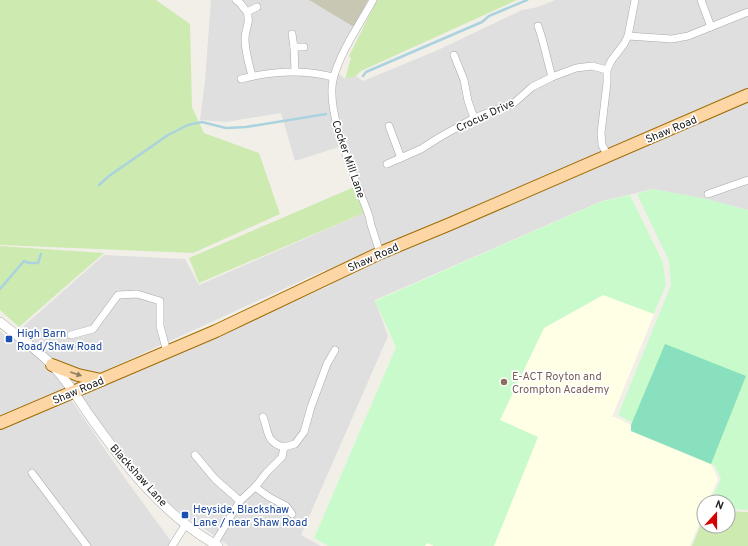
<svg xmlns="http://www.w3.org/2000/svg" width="748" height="546" viewBox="0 0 748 546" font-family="Overpass,sans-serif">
  <rect width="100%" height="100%" fill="#f2efe9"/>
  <g fill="#e0dfdf">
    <path d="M211 0H309L354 27 332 68 345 79 356 76 363 81 438 50 522 10 538 7 555 0H748V210L706 199 652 189 600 202 375 300 388 336 301 535 321 546H229L163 500 79 397 331 285 325 270 39 401 0 417V331L9 339 104 255 185 259 199 285 364 213 339 147 295 161 281 113 226 122 200 120 205 81Z"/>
    <path d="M69 397 124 477 173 544 176 546H0V426Z"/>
  </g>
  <path fill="#ffffe5" d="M630 195 663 262 666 285 612 417H615L631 425V431L711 464 718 479 708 502H704V512L690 546H328L314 538 396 347 375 301 600 202Z"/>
  <path fill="#c7c7b4" d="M309 0H368L354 27Z"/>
  <g fill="#cdebb0">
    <path d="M0 0H156L190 24 192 107 204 133 259 153 280 214 193 253 0 245Z"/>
    <path d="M377 0H517L361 71 356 76 345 79 351 58 349 56Z"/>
    <path d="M354 187 364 213 199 283 189 258Z"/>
    <path d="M0 246 104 253 19 327 0 310Z"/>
    <path d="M728 511 748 512V546H692L704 517V526H728Z"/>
  </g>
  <g fill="#c8facc">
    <path d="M652 189 706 199 748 210V510L728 509V502H710L721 479 715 466 633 430V423L618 415 671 285 669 261 637 194Z"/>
    <path d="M630 195 663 262 666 285 654 314 603 295 544 328 500 420 538 437 494 546H434L427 543 425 546H328L314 538 396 347 375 301 600 202Z"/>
  </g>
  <path fill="#88e0be" d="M665 344 746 376 711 464 631 431V425Z"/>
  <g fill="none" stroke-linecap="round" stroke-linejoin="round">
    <g stroke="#aad3df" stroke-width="2.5">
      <path d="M363 76 366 72 482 22 489 16 527 0"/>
      <path d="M99 185 109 176 168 135 188 125 202 122 226 128 246 127 326 114"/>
      <path d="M0 289 24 261 29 263H38L41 254"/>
    </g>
    <g stroke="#a9a9a9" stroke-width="8">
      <g id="minor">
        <path d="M236 0 240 3 247 12 257 7"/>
        <path d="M373 0C360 24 342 49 334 76 323 109 357 182 369 216L371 225 380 253"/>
        <path d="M701 0 711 27"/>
        <path d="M247 12C251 23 245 28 245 39 245 52 249 64 252 76"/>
        <path d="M538 26C544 42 547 60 552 77"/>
        <path d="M292 34 294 47"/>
        <path d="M628 36 672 39 688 36 748 12"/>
        <path d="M454 55 464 80 468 101 474 118"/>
        <path d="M295 71 294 47H304"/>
        <path d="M241 79C272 71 303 69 333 77"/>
        <path d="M389 126 401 158"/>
        <path d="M608 156 602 145 601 133 607 83V70L611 61 624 44 628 36 635 0"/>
        <path d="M387 164 421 149 440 137 474 118 514 103 532 87 552 77 576 68 592 66 607 70"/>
        <path d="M708 194 748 180"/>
        <path d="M71 335 93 329 118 295 137 294 160 301V326L167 352"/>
        <path d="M263 417C269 431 265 442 284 447"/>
        <path d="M284 447 295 444 304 432 311 407 327 364 335 350"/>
        <path d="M195 455 215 479 240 501"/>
        <path d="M32 473 87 546"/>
        <path d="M255 487 269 497 286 506 292 514"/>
        <path d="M214 544 240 501 255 487 267 472 282 457 284 447"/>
        <path d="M172 546 186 524"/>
      </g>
    </g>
    <g stroke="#a9a9a9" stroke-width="10">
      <path id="tertiary" d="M0 322C17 336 37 349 52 365 68 381 79 401 92 419 126 467 166 517 218 546"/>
    </g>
    <g stroke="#a06b00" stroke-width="14">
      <g id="primary">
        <path d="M52 365 78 375 101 380"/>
        <path d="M0 423 216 331 380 253 450 224 748 95"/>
      </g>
    </g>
    <use href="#minor" stroke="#fff" stroke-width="7"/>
    <use href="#tertiary" stroke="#fff" stroke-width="9"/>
    <use href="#primary" stroke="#fcd6a4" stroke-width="12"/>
  </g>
  <defs><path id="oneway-solid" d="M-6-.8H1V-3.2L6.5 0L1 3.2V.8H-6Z"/></defs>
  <use fill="#8f7c63" href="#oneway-solid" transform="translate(76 374) rotate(19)"/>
  <g fill="#1a4fb4" stroke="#fff" stroke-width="1.5">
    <rect x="5" y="335" width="8" height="8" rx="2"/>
    <rect x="181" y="511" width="8" height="8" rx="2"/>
  </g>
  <circle fill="#8d6e63" stroke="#fff" stroke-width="1.5" cx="504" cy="382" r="4"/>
  <g text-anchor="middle" stroke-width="3.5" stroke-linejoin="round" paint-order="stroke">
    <g font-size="11" fill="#222" stroke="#fff">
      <text transform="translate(485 115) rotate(-25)" y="4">Crocus Drive</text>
      <text transform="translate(671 129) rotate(-23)" y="4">Shaw Road</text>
      <text transform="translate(349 159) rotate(71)" y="4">Cocker Mill Lane</text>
      <text transform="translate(373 257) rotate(-24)" y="4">Shaw Road</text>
      <text transform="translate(78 390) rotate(-23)" y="4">Shaw Road</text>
      <text transform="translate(139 475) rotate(48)" y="4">Blackshaw Lane</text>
    </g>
    <g font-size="11" fill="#164399" stroke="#fff" text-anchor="start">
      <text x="17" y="337">High Barn<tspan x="17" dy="13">Road/Shaw Road</tspan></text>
      <text x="193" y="513">Heyside, Blackshaw<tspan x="193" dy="13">Lane / near Shaw Road</tspan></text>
    </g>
    <g font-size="11" fill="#785e54" stroke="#fff" text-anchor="start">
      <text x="512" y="380">E-ACT Royton and<tspan x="512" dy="13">Crompton Academy</tspan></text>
    </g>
  </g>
  <g transform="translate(716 514) rotate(21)"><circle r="19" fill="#ffffff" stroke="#a7a7a7"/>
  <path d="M0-3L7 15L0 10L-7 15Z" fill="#d40000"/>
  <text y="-6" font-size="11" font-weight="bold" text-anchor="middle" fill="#222222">N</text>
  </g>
</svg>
